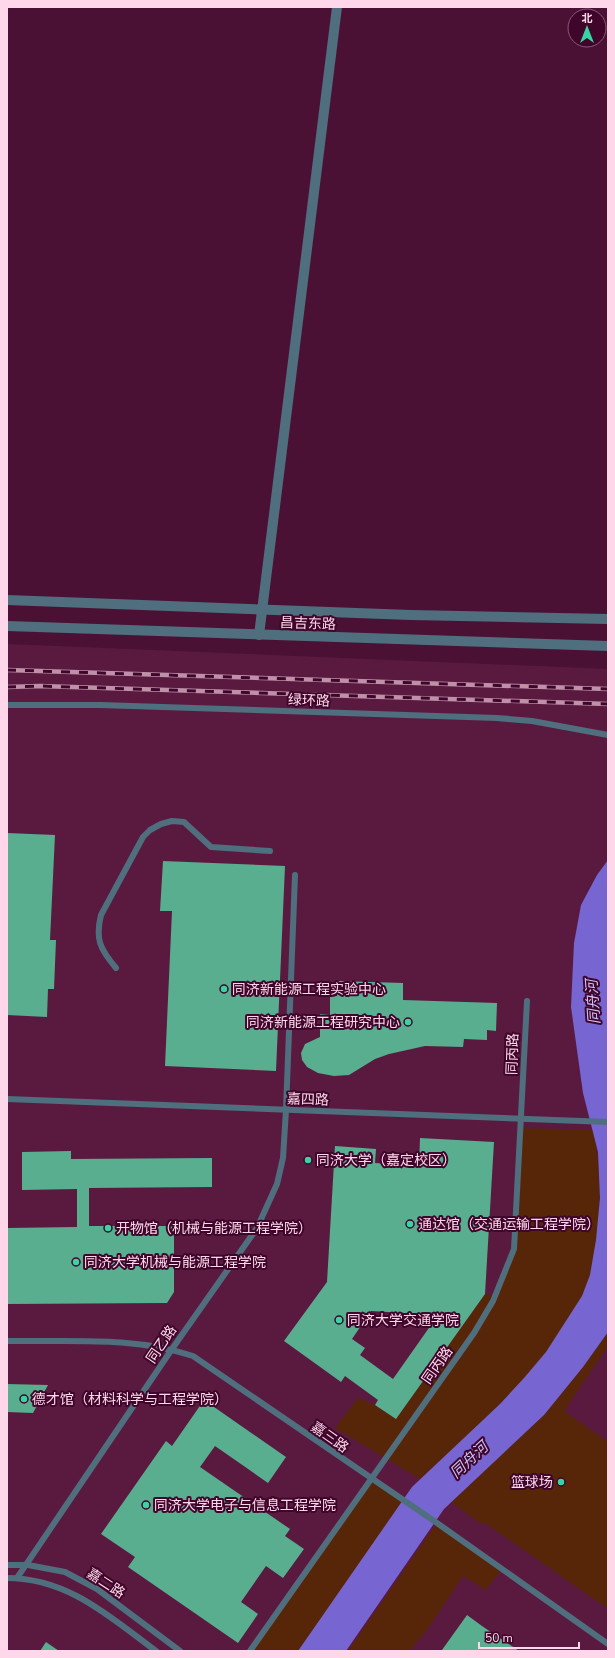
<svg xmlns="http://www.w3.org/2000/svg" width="615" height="1658" viewBox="0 0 615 1658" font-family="'Nunito Sans','Noto Sans SC',sans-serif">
  <rect width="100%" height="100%" fill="#4b1134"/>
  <path fill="#5a1a40" d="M7 644 608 669V1651H7Z"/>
  <g fill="#572608">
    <path d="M521 1128 593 1130C603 1176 603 1254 582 1297 547 1367 477 1426 420 1479L335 1428 358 1398 375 1405 396 1419 485 1294 496 1295 514 1249Z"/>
    <path d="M608 1332V1346L564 1411 608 1442V1609L485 1523 481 1524 451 1502 544 1415 583 1367Z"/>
    <path d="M372 1480 402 1502 298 1651H250Z"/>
    <path d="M437 1523 502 1569 486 1590 463 1576 427 1630 409 1651H348Z"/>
  </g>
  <path fill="#7766d1" d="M608 860V1332L583 1367 544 1415 444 1509 346 1651H298L412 1487 500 1404 524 1378 546 1352 582 1296 590 1275 596 1240 600 1198 598 1152 583 1093 571 1007 574 943 581 905 597 875Z"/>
  <g fill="#59ae8f" fill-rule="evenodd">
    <path d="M7 833 55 835 50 940H56L54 989H48L47 1017 7 1015Z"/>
    <path d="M163 861 285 866 276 1071 165 1066 172 911H160Z"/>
    <path d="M338 981 403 983V1000L497 1003 496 1031 487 1030V1040L464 1039 463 1047 425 1046 389 1054 375 1059 349 1075 334 1076 318 1073 307 1067 302 1060 301 1053 305 1044 320 1037V1014L330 1015V997L337 996Z"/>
    <path d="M420 1138 494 1142 485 1294 396 1419 375 1405 378 1400 345 1376 341 1382 284 1341 327 1282 335 1146 376 1149 375 1163 419 1166ZM371 1311 438 1315 393 1379 360 1355 365 1348 352 1339Z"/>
    <path d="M71 1151V1159L212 1158V1187L89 1188V1226H174V1292L167 1303 7 1304V1228L77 1227V1189L22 1190V1152Z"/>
    <path d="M7 1384 48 1385 33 1413 7 1412Z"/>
    <path d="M204 1400 286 1457 268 1483 215 1446 200 1467 290 1529 285 1536 304 1549 283 1578 266 1566 241 1602 258 1614 238 1643 128 1567 135 1557 101 1534 166 1441 172 1446Z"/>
    <path d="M467 1615 482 1626 519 1651H444L442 1650Z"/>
    <path d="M46 1642 59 1651H40Z"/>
  </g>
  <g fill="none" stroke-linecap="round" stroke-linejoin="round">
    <g stroke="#4f6f7e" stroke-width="6">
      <path d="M7 705H100L497 718 532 721 608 735"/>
      <path d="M116 968C100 949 95 939 101 915L143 837 150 830 161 824 172 821 184 822 211 847 270 851"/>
      <path d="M7 1099 608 1122"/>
      <path d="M7 1341C69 1342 134 1336 193 1356L437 1523 608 1644"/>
      <path d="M7 1565H28L65 1572 97 1589 180 1651"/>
      <path d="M7 1578C68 1578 110 1617 156 1651"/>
      <path d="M17 1578 172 1349 257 1228 277 1184 283 1158 286 1110 295 875"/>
      <path d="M250 1651 474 1333 493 1301 514 1249 527 1001"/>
    </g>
    <path stroke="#4f6f7e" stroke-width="10" d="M259 635 337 7"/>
    <g stroke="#4f6f7e" stroke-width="10">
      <path d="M7 600 411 615 608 619"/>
      <path d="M7 626 608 646"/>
    </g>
    <g stroke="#be91a9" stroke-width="4.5">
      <g id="rail">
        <path d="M7 670 608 689"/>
        <path d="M7 687 40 686 608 704"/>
      </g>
    </g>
    <use href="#rail" stroke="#3f052a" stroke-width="3" stroke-dasharray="9" stroke-linecap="butt"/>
  </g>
  <g fill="#3ad4a4" stroke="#3f052a" stroke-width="1.5">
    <circle cx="224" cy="989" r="4"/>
    <circle cx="408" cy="1022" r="4"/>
    <circle cx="308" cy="1160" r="4"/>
    <circle cx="410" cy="1224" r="4"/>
    <circle cx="108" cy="1228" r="4"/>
    <circle cx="76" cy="1262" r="4"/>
    <circle cx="339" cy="1320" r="4"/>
    <circle cx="24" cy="1399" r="4"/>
    <circle cx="561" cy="1482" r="4"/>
    <circle cx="146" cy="1505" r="4"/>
  </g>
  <g text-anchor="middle" stroke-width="4" stroke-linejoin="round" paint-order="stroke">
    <g font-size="14" fill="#fed8ea" stroke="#3f052a">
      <text transform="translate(308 623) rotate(2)" y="5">昌吉东路</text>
      <text transform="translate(309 700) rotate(2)" y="5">绿环路</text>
      <text transform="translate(512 1054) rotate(-88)" y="5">同丙路</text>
      <text transform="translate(308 1099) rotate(2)" y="5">嘉四路</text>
      <text transform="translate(161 1344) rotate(-56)" y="5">同乙路</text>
      <text transform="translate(437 1365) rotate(-55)" y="5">同丙路</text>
      <text transform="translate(330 1437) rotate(35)" y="5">嘉三路</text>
      <text transform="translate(106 1583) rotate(33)" y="5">嘉二路</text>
    </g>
    <g font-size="14" fill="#fed8ea" stroke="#3f052a" text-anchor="start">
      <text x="232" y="994">同济新能源工程实验中心</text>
      <text x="400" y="1027" text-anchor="end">同济新能源工程研究中心</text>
      <text x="316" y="1165">同济大学（嘉定校区）</text>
      <text x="418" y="1229">通达馆（交通运输工程学院）</text>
      <text x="116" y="1233">开物馆（机械与能源工程学院）</text>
      <text x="84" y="1267">同济大学机械与能源工程学院</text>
      <text x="347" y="1325">同济大学交通学院</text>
      <text x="32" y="1404">德才馆（材料科学与工程学院）</text>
      <text x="553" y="1487" text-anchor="end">篮球场</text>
      <text x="154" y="1510">同济大学电子与信息工程学院</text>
    </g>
    <g font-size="15" font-style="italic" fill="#c9c5fc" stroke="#3f052a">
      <text transform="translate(593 1002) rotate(-94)" y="5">同舟河</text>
      <text transform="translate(469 1460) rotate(-43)" y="5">同舟河</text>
    </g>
  </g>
  <rect width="615" height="1658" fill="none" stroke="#fed8ea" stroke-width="16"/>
  <g transform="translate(587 28)"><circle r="19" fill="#3f052a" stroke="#8b5977"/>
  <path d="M0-3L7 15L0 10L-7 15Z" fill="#3ad4a4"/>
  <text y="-6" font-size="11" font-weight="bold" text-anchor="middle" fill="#fed8ea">北</text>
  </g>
  <path d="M479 1642v6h100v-6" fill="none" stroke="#fed8ea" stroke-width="2"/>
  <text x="485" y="1642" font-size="12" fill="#fed8ea" stroke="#3f052a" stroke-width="3" paint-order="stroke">50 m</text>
</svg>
